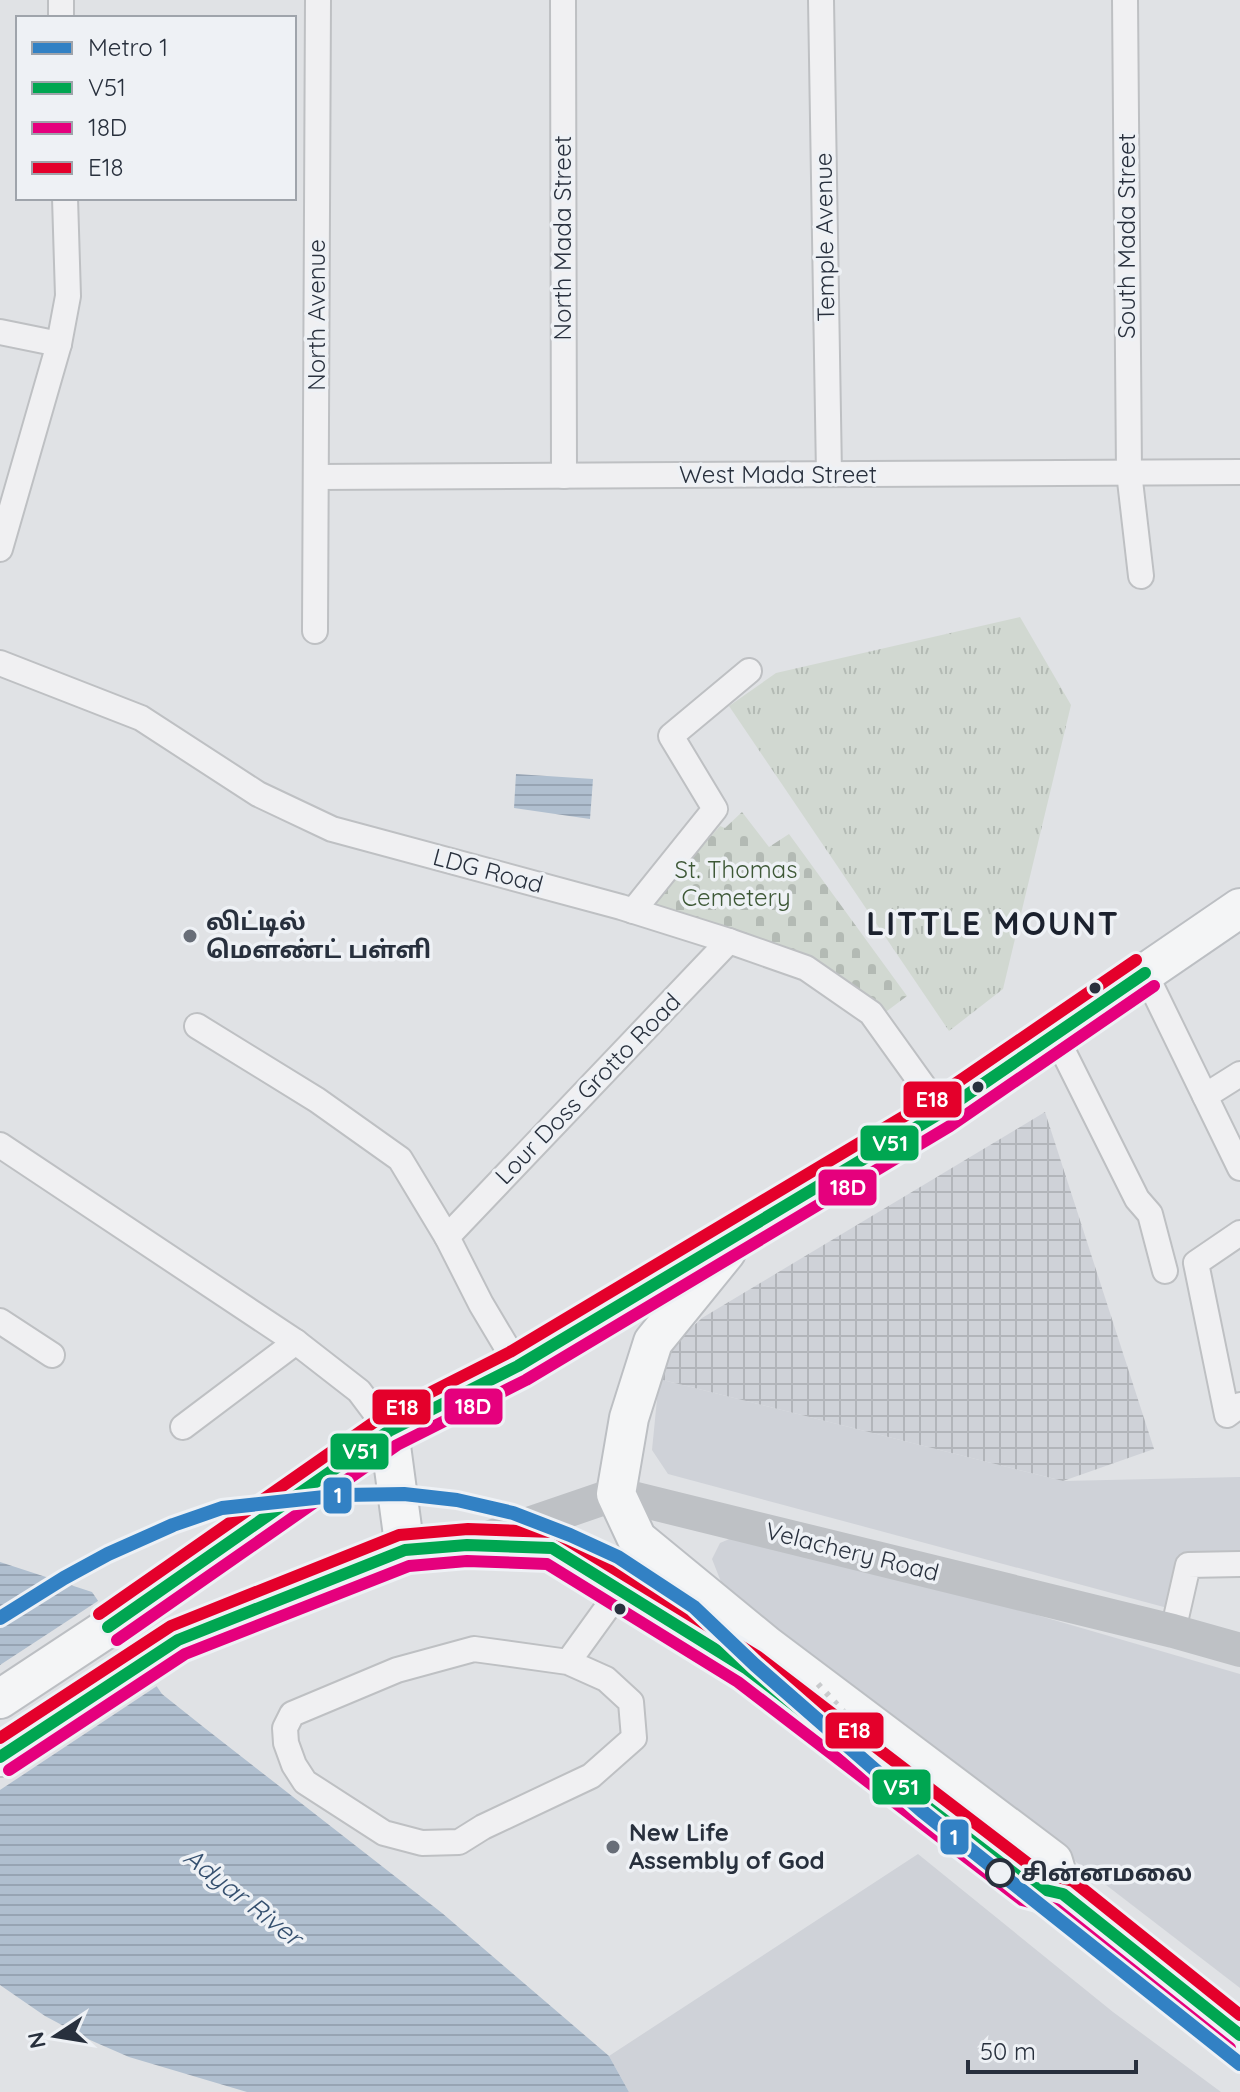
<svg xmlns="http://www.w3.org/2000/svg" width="1240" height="2092" viewBox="0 0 1240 2092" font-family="Quicksand,'Noto Sans Tamil',sans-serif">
  <defs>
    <pattern id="industrial-grid" width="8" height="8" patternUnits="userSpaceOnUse" patternTransform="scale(2)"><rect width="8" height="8" fill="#cfd2d8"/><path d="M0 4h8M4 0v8" fill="none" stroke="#b2b5ba"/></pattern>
    <pattern id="grass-tufts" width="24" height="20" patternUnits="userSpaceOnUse" patternTransform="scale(2)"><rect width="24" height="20" fill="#d1d8d1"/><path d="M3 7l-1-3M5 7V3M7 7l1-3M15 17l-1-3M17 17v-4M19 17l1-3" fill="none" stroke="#b3bab4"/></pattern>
    <pattern id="cemetery-stones" width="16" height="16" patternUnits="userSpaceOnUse" patternTransform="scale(2)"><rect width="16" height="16" fill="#d1d8d1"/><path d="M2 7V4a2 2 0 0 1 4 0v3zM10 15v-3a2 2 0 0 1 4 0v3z" fill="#b3bab4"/></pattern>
    <pattern id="water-rules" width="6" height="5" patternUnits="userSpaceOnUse" patternTransform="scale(2)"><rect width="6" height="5" fill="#b0bfcf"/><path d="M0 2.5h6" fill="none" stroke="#97a4b3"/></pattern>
  </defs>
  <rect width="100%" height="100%" fill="#e0e2e5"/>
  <g fill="#cfd2d8">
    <path d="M659 1379 1063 1481 1240 1477V1552L1197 1558 1175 1610 668 1474 652 1450Z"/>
    <path d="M748 1531 1240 1674V1988L725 1592 712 1559 720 1543Z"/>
    <path d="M918 1854 1113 2012 1221 2092H629L609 2056Z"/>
  </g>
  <path fill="url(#industrial-grid)" d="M1045 1112 1154 1449 1063 1481 659 1379V1358L702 1318Z"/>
  <path fill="url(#grass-tufts)" d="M1020 617 1071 705 1003 989 949 1031 729 706 776 673Z"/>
  <path fill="url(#cemetery-stones)" d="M742 812 769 847 789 834 907 996 883 1014 648 907 720 826 725 828Z"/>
  <g fill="url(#water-rules)">
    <path d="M516 774 593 779 590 819 514 808Z"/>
    <path d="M0 1562 92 1592 162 1694 206 1729 442 1913 609 2056 629 2092H247L129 2057 90 2040 45 2016 0 1985Z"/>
  </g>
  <path fill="#e0e2e5" d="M101 1599 160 1684 0 1790V1665Z"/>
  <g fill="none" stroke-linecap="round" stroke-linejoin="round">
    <g stroke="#bec0c3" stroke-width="28">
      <g id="street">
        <path d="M61 0V18"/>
        <path d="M563 0 564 476"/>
        <path d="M821 0 829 474"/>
        <path d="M1125 0 1129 472 1141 576"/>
        <path d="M0 332 59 344"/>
        <path d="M316 477 1240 472"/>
        <path d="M0 549 59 344 68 296 65 198"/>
        <path d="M315 631 318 0"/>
        <path d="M0 663 141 718 258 794 332 829 621 907 729 941 806 968 871 1013 942 1112"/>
        <path d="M633 911 715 809 671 736 749 671"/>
        <path d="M1145 973 1240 1168"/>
        <path d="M197 1026 317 1100 400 1159 447 1237 481 1304 518 1366"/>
        <path d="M1055 1035 1137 1199 1150 1214 1165 1271"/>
        <path d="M1205 1096 1240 1074"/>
        <path d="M0 1145 296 1342 359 1391 389 1431"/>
        <path d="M1240 1233 1196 1263 1227 1415 1240 1405"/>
        <path d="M447 1237 729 941"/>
        <path d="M0 1321 52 1355"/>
        <path d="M183 1427 296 1342"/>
        <path d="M1173 1631 1188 1565 1240 1564"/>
        <path d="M568 1662 474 1649 397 1670 292 1714 285 1728 286 1743 294 1765 305 1782 384 1833 422 1843 459 1842 483 1827 591 1776 634 1738 631 1702 606 1679 568 1662 620 1590"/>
      </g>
    </g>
    <g stroke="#bcbfc3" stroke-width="42">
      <g id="primary">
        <path d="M726 1252 653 1342 629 1418 616 1494 637 1539 766 1645 1053 1861 1063 1894"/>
        <path d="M389 1431 405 1550"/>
        <path d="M0 1699 150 1600 389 1431 518 1366 942 1112 1240 908"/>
        <path d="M0 1757 178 1640 405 1550 467 1545 552 1548 747 1669 1032 1887 1063 1894 1240 2035"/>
      </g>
    </g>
    <use href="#street" stroke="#f0f0f2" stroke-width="24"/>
    <path stroke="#bec1c5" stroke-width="34" d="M476 1542 616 1494 1173 1631 1240 1650"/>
    <use href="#primary" stroke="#f4f5f6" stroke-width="38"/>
    <g stroke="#c9cbcd" stroke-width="6" stroke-dasharray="4 8" stroke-linecap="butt">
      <path d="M793 1684 932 1801 1240 2046"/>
      <path d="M818 1684 856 1725"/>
    </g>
    <g stroke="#eef1f5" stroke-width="18">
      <g id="bus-1">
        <path d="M108 1627 389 1431 518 1366 942 1112 1145 973"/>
        <path d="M0 1757 178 1640 405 1550 467 1545 552 1548 747 1669 1032 1887 1063 1894 1240 2035"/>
      </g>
    </g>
    <g stroke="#eef1f5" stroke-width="18">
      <g id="bus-2">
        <path d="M117 1640 397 1445 526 1380 950 1126 1154 986"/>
        <path d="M9 1770 185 1654 409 1566 467 1561 547 1564 738 1682 1022 1900 1056 1909 1230 2048"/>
      </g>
    </g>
    <g stroke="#eef1f5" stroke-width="18">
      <g id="bus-3">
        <path d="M99 1614 380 1418 510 1352 933 1099 1136 960"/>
        <path d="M0 1738 171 1626 399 1535 468 1529 554 1532 757 1656 1039 1872 1073 1881 1240 2015"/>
      </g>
    </g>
    <use href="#bus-1" stroke="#00a651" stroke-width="12"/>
    <use href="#bus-2" stroke="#e5007d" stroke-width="12"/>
    <use href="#bus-3" stroke="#e4002b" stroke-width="12"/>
    <g stroke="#eef1f5" stroke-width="20">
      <path id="metro-1" d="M0 1618 64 1578 108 1554 173 1525 222 1508 343 1495 404 1494 457 1500 513 1513 570 1535 618 1557 694 1607 755 1665 922 1811 1240 2064"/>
    </g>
    <use href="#metro-1" stroke="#3281c4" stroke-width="14"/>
  </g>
  <g fill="#686e78" stroke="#eef1f5" stroke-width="3">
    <circle cx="190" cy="936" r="8"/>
    <circle cx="613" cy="1847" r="8"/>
  </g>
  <g fill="#28303d" stroke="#eef1f5" stroke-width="3">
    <circle cx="1095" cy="988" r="7"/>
    <circle cx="978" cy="1087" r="7"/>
    <circle cx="620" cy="1609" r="7"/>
  </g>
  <circle fill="#eef1f5" stroke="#28303d" stroke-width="4" cx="1000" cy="1873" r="13"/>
  <g text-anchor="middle" stroke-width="7" stroke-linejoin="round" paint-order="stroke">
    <g font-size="24" fill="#28303d" stroke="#eef1f5">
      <text transform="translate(1127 236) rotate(-90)" y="8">South Mada Street</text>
      <text transform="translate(825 237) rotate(-91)" y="8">Temple Avenue</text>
      <text transform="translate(563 238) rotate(-90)" y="8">North Mada Street</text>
      <text transform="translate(317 315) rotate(-90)" y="8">North Avenue</text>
      <text x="778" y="483">West Mada Street</text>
      <text transform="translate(488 871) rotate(15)" y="8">LDG Road</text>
      <text transform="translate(588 1089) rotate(-46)" y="8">Lour Doss Grotto Road</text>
      <text transform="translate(852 1552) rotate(14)" y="8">Velachery Road</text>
    </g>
    <g font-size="24" fill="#3d5836" stroke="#eef1f5">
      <text x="736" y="878">St. Thomas<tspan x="736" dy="28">Cemetery</tspan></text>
    </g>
    <g font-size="24" font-weight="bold" fill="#28303d" stroke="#eef1f5" text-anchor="start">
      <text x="206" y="930">லிட்டில்<tspan x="206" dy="28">மௌண்ட் பள்ளி</tspan></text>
      <text x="629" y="1841">New Life<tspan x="629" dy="28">Assembly of God</tspan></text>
    </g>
    <g font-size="24" font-weight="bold" fill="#28303d" stroke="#eef1f5" text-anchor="start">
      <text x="1021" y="1881">சின்னமலை</text>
    </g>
    <g font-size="26" font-style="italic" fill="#35506f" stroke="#eef1f5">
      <text transform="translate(243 1897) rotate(38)" y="9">Adyar River</text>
    </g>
    <g font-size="32" font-weight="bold" letter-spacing="2" fill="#1b212e" stroke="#eef1f5">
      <text x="993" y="935">LITTLE MOUNT</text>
    </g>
  </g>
  <g stroke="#eef1f5" stroke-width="3">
    <rect x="902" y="1080" width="61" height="39" rx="8" fill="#e4002b"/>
    <rect x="859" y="1124" width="61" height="38" rx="8" fill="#00a651"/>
    <rect x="817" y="1168" width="61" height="39" rx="8" fill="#e5007d"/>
    <rect x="443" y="1387" width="61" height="39" rx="8" fill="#e5007d"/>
    <rect x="371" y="1388" width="61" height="38" rx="8" fill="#e4002b"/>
    <rect x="329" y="1432" width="61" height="39" rx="8" fill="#00a651"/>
    <rect x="322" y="1476" width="31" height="39" rx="8" fill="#3281c4"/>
    <rect x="824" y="1711" width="61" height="39" rx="8" fill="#e4002b"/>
    <rect x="871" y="1768" width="61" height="38" rx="8" fill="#00a651"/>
    <rect x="939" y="1818" width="31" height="38" rx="8" fill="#3281c4"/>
  </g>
  <g font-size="22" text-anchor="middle" font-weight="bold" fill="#fff">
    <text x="932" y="1107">E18</text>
    <text x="890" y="1151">V51</text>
    <text x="848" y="1195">18D</text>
    <text x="473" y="1414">18D</text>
    <text x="402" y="1415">E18</text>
    <text x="360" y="1459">V51</text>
    <text x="338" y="1503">1</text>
    <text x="854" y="1738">E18</text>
    <text x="901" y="1795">V51</text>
    <text x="954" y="1845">1</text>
  </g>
  <rect x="16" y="16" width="280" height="184" fill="#eef1f5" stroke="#9fa4ab" stroke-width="2"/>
  <rect x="32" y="42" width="40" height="12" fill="#3281c4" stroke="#9fa4ab" stroke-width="2"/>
  <text x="88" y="56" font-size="24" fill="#28303d">Metro 1</text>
  <rect x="32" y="82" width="40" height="12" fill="#00a651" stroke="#9fa4ab" stroke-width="2"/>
  <text x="88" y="96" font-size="24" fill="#28303d">V51</text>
  <rect x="32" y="122" width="40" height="12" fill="#e5007d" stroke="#9fa4ab" stroke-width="2"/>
  <text x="88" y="136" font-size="24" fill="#28303d">18D</text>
  <rect x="32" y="162" width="40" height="12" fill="#e4002b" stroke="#9fa4ab" stroke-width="2"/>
  <text x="88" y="176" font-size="24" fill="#28303d">E18</text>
  <g transform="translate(56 2036) rotate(258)" stroke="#eef1f5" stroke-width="6" paint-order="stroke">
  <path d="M0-6L14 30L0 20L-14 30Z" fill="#28303d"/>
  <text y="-12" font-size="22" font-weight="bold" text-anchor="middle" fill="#28303d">N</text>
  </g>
  <path d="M968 2060v12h168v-12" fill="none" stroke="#28303d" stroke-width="4"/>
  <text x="980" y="2060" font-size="24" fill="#28303d" stroke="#eef1f5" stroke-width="6" paint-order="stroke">50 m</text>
</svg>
